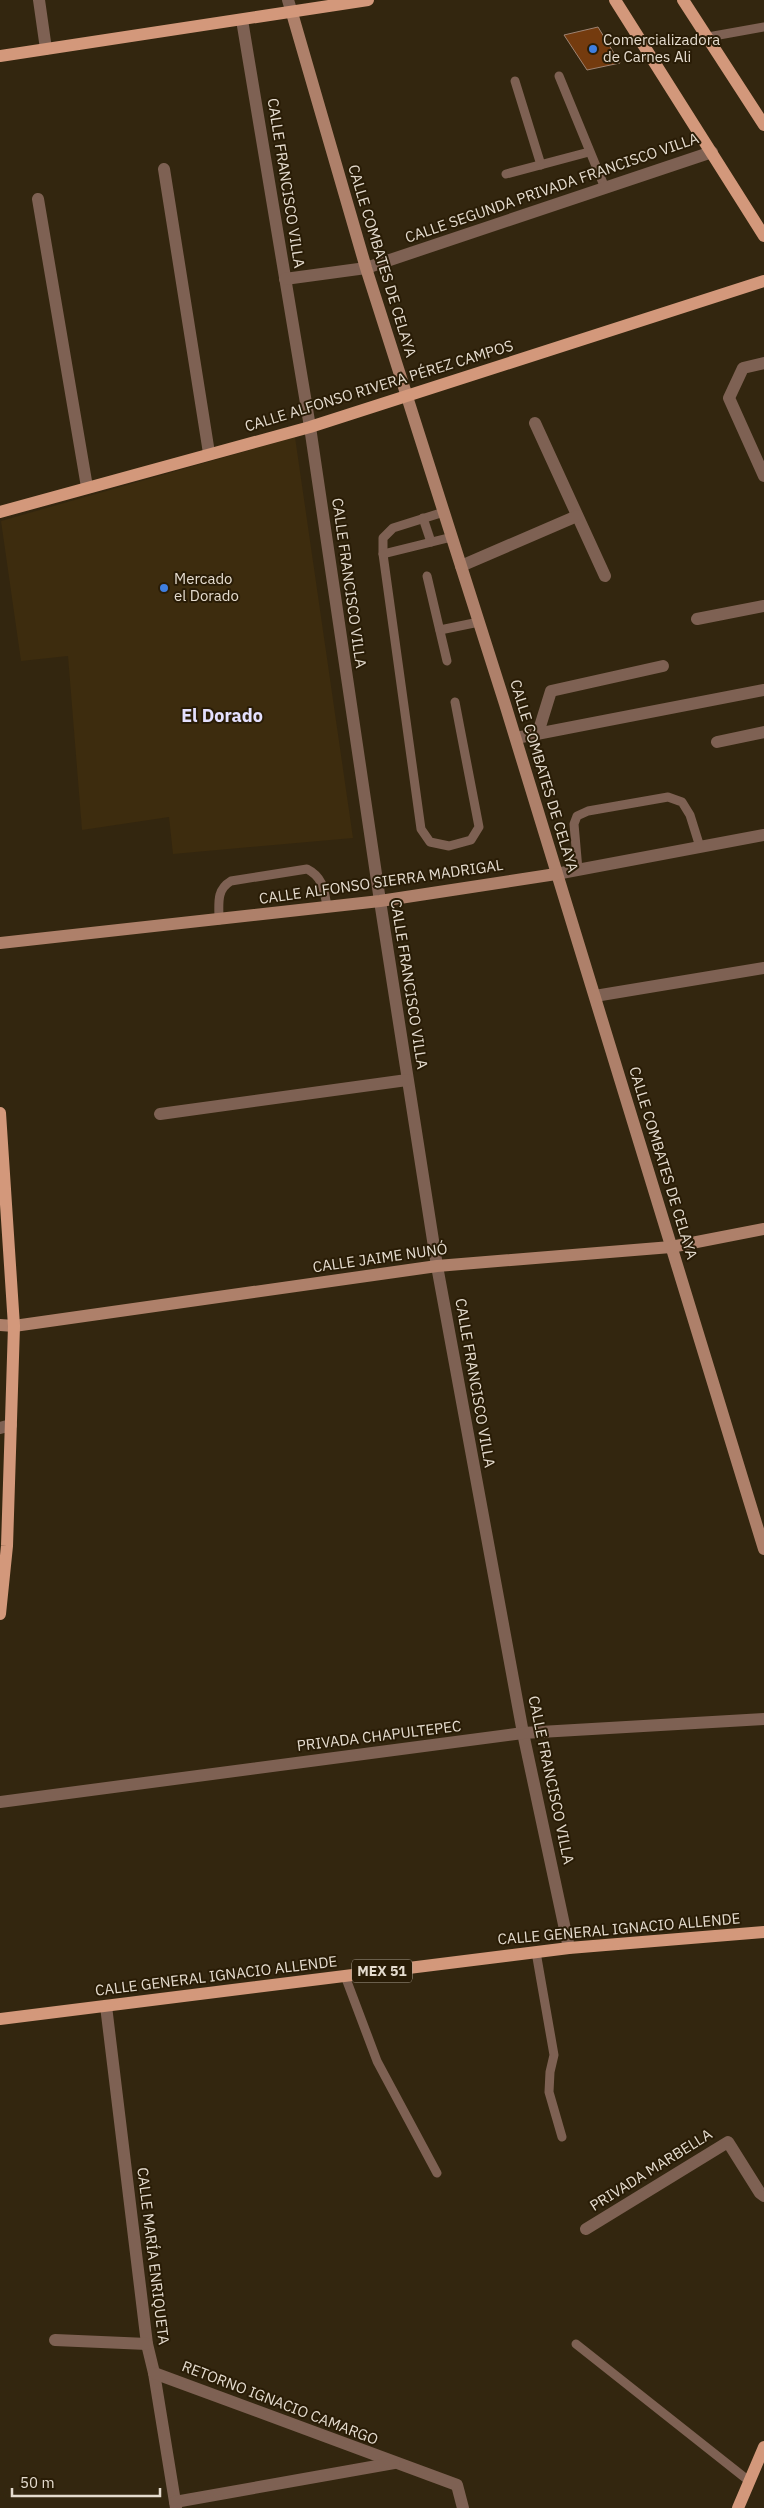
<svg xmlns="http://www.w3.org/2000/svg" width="764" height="2508" viewBox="0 0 764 2508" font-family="'IBM Plex Sans',sans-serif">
  <rect width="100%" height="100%" fill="#33260f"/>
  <path fill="#3d2c0e" d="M295 437 353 838 173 854 169 817 82 830 68 656 21 661 1 521Z"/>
  <path fill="#743b0e" stroke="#9e8372" d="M598 27 620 63 587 70 564 35Z"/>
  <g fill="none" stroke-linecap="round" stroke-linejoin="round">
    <g stroke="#7e6153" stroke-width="9">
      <path d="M708 37 764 27"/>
      <path d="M559 76 605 188"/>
      <path d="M515 81 541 165"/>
      <path d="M506 174 589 152"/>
      <path d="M444 512 393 528 383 538V554L421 829 430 842 449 846 471 840 479 827 455 702"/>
      <path d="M423 518 431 542"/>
      <path d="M383 554 452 537"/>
      <path d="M427 576 447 661"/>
      <path d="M440 630 479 622"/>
      <path d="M578 870 574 824 577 816 588 811 668 797 682 802 690 815 700 847"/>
      <path d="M219 920C219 903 216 890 231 881L307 869C323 877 324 890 327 906"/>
      <path d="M536 1952 554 2055 550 2072 549 2092 562 2137"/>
      <path d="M345 1976 377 2061 437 2173"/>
      <path d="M576 2344 749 2481"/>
    </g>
    <g stroke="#7e6153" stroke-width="12">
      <path d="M39 0 46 49"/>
      <path d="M288 0 292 13"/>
      <path d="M242 20 310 427 380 901 437 1266 523 1733 569 1948"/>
      <path d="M164 169 209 453"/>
      <path d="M38 199 87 487"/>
      <path d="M285 279 366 268 712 152"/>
      <path d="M764 363 743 368 729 398 764 476"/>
      <path d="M535 423 605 576"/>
      <path d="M461 566 577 516"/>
      <path d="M697 619 764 606"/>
      <path d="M538 733 551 691 663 666"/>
      <path d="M516 738 764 690"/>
      <path d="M717 742 764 732"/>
      <path d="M556 874 764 835"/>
      <path d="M595 996 764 968"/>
      <path d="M160 1114 407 1080"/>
      <path d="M0 1428 11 1425"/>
      <path d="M0 1802 523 1733 764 1719"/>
      <path d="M106 2006 147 2344 154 2373 176 2508"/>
      <path d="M586 2229 728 2142 760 2193 764 2196"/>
      <path d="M55 2340 147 2344"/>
      <path d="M154 2373 457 2485 463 2508"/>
      <path d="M175 2502 394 2463"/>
    </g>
    <g stroke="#ae806a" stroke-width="12">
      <path d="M292 13 366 268 505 704 764 1549"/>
      <path d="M0 943 380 901 556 874"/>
      <path d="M0 1325 14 1326 437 1266 671 1247 764 1229"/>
    </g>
    <g stroke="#d3987b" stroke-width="12">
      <path d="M615 0 764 236"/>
      <path d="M683 0 764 125"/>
      <path d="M0 56 368 0"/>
      <path d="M0 512 310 427 764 281"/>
      <path d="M0 1113 14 1326 7 1546 0 1614"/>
      <path d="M0 2019 569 1948 764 1932"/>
      <path d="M738 2508 764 2447"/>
    </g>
  </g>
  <g fill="#3f7fe0" stroke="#291c06" stroke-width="2">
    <circle cx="593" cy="49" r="5"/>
    <circle cx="164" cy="588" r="5"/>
  </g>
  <g text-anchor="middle" stroke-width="4" stroke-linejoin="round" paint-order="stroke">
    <rect fill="#291c06" stroke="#ada293" stroke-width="1" x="352" y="1959.5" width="60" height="23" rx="4"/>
    <g font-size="14" font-weight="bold" fill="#e5dccf">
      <text x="382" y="1976">MEX 51</text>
    </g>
    <g font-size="15" fill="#e5dccf" stroke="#291c06" text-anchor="start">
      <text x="603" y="45">Comercializadora<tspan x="603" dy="17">de Carnes Ali</tspan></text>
      <text x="174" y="584">Mercado<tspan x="174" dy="17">el Dorado</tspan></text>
    </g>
    <g font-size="15" fill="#e5dccf" stroke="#291c06">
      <text transform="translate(286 183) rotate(81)" y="5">CALLE FRANCISCO VILLA</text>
      <text transform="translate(552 188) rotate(-19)" y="5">CALLE SEGUNDA PRIVADA FRANCISCO VILLA</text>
      <text transform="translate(382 261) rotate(73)" y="5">CALLE COMBATES DE CELAYA</text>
      <text transform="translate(379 386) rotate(-17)" y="5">CALLE ALFONSO RIVERA PÉREZ CAMPOS</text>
      <text transform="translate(349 583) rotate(82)" y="5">CALLE FRANCISCO VILLA</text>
      <text transform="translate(544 776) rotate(73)" y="5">CALLE COMBATES DE CELAYA</text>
      <text transform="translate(381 882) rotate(-8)" y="5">CALLE ALFONSO SIERRA MADRIGAL</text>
      <text transform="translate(409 984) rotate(81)" y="5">CALLE FRANCISCO VILLA</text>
      <text transform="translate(663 1163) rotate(73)" y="5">CALLE COMBATES DE CELAYA</text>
      <text transform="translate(380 1258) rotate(-8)" y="5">CALLE JAIME NUNÓ</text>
      <text transform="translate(475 1383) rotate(80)" y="5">CALLE FRANCISCO VILLA</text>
      <text transform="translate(379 1736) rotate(-7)" y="5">PRIVADA CHAPULTEPEC</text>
      <text transform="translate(551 1780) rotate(78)" y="5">CALLE FRANCISCO VILLA</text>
      <text transform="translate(619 1929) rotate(-5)" y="5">CALLE GENERAL IGNACIO ALLENDE</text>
      <text transform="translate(216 1976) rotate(-7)" y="5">CALLE GENERAL IGNACIO ALLENDE</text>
      <text transform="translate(651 2170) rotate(-32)" y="5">PRIVADA MARBELLA</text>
      <text transform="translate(153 2256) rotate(83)" y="5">CALLE MARÍA ENRIQUETA</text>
      <text transform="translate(280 2403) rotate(21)" y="5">RETORNO IGNACIO CAMARGO</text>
    </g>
    <g font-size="18" font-weight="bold" fill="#e4e0fe" stroke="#291c06">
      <text x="222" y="722">El Dorado</text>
    </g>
  </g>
  <path d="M12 2488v8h148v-8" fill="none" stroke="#e5dccf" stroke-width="2.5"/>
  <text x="20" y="2488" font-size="15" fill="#e5dccf" stroke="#291c06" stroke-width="4" paint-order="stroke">50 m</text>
</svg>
